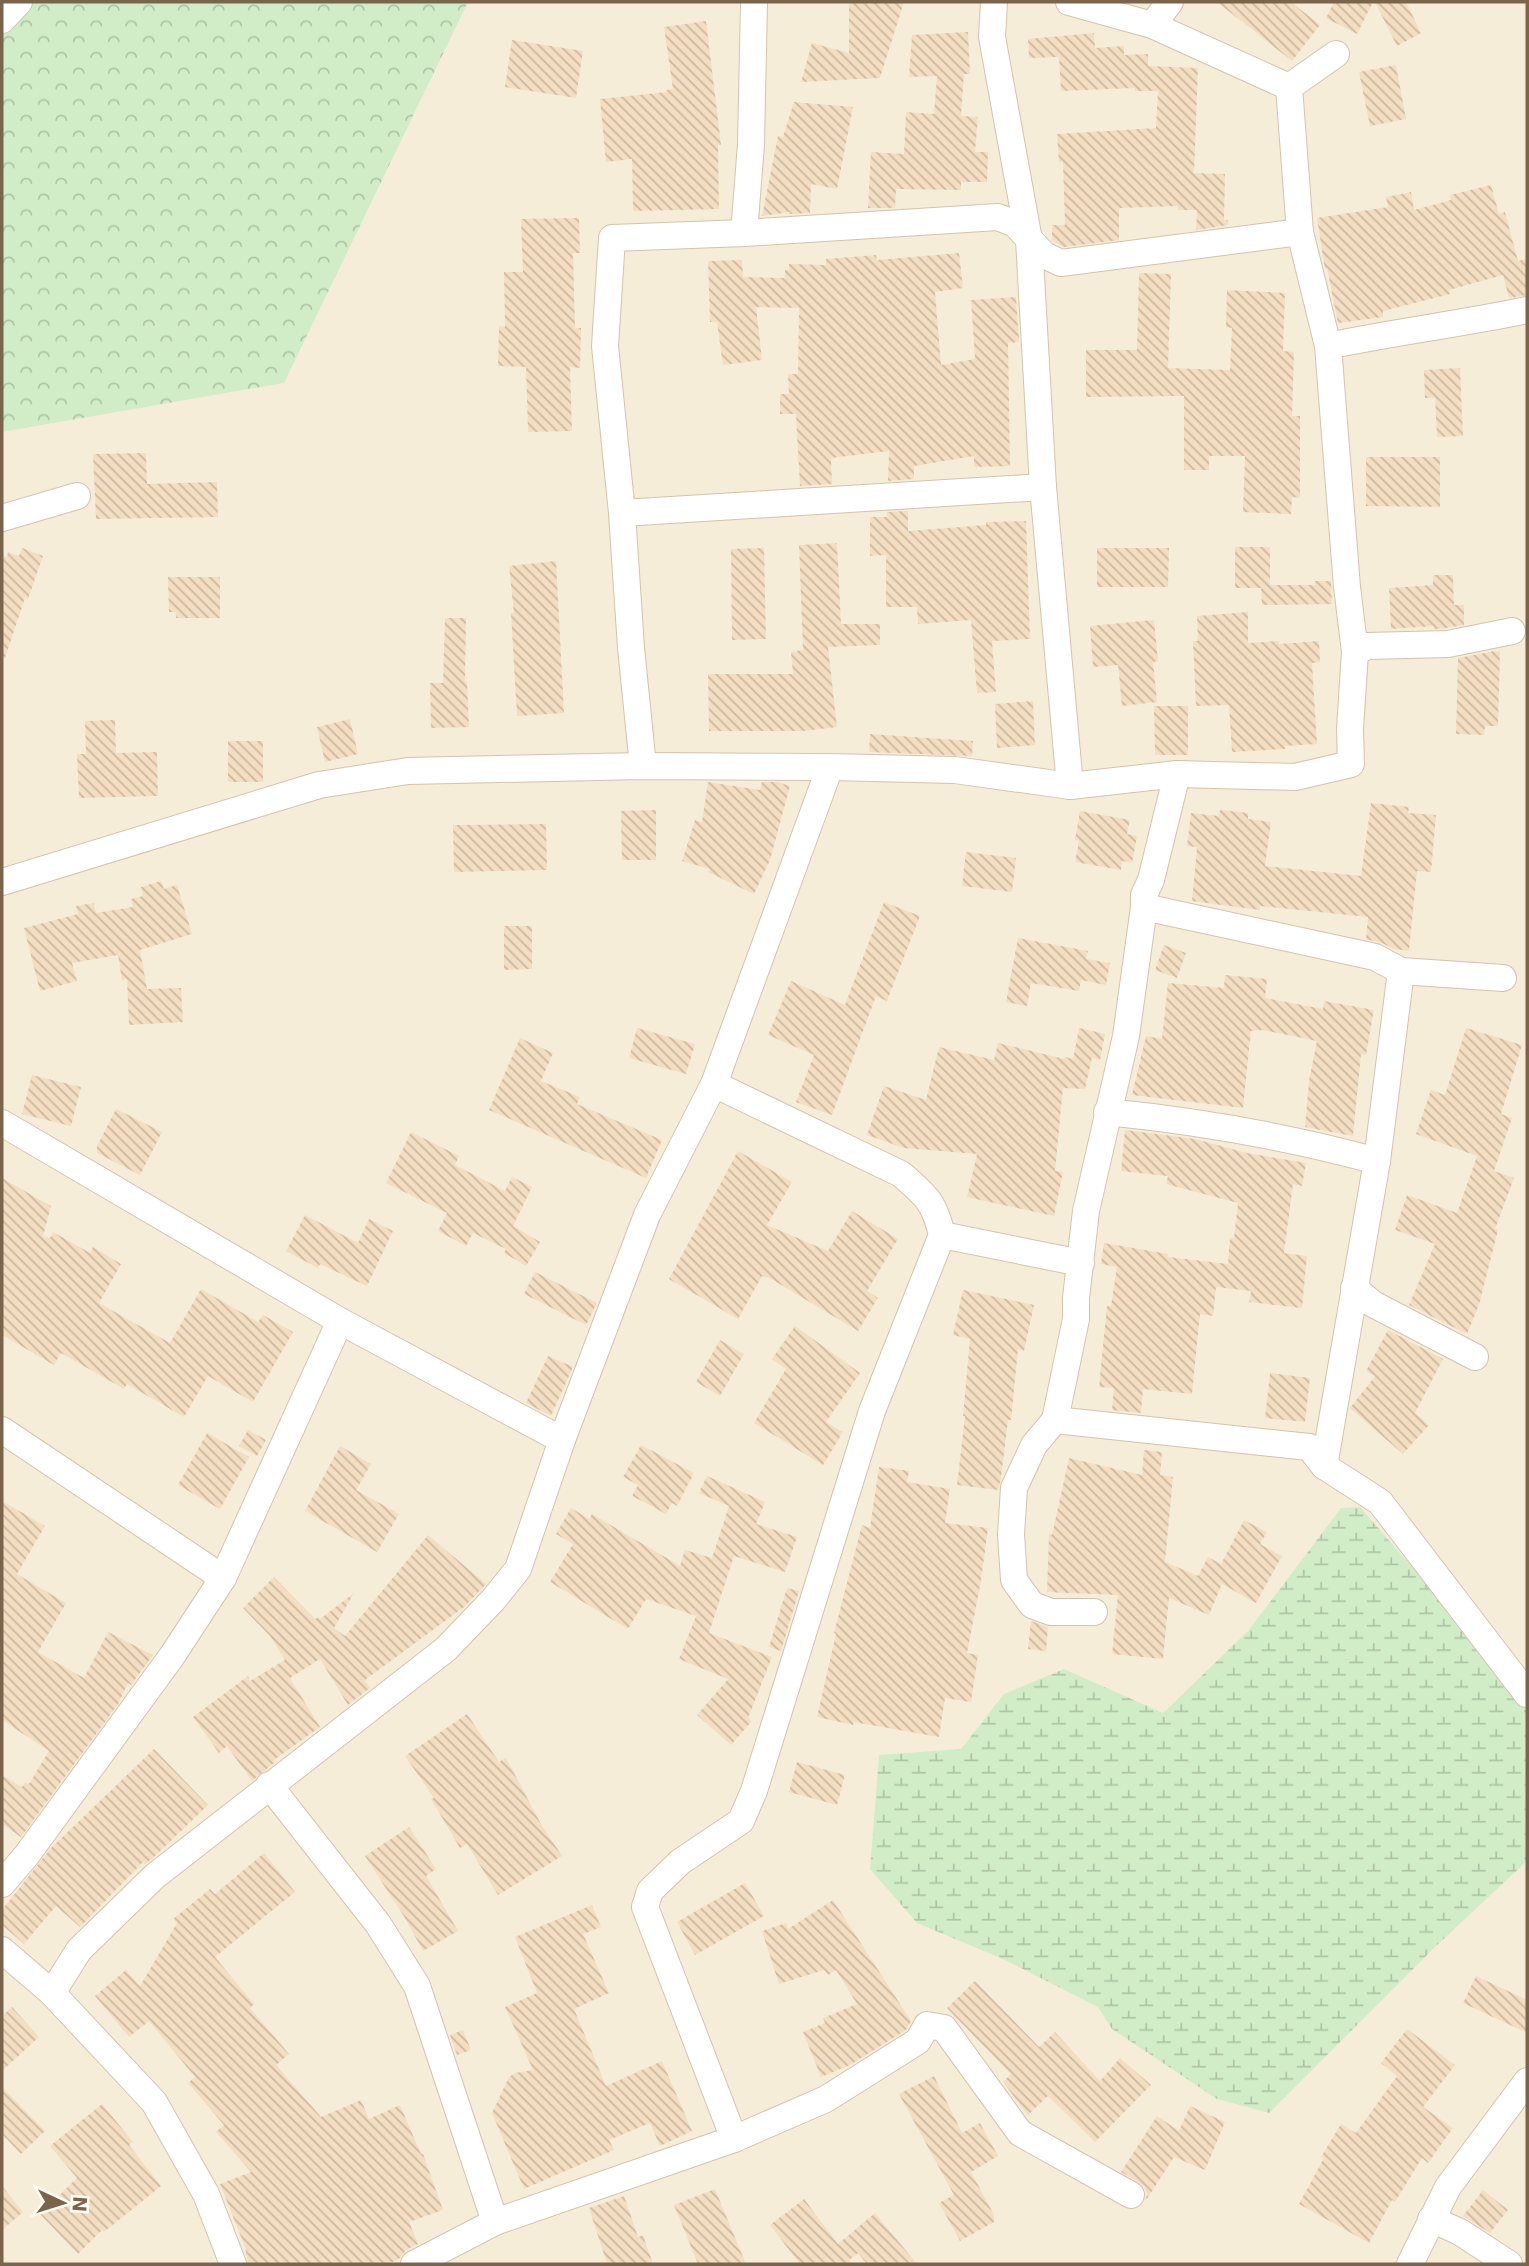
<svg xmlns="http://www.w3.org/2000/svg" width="1529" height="2266" viewBox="0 0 1529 2266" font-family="'DejaVu Sans',sans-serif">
  <defs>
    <pattern id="forest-crowns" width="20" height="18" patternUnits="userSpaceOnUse" patternTransform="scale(1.75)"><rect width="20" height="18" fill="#d1edc8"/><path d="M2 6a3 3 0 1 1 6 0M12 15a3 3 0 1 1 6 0" fill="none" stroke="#afc4a5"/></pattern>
    <pattern id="wetland-marsh" width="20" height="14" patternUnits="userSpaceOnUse" patternTransform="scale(1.75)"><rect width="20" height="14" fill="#d1edc8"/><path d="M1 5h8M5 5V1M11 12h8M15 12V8" fill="none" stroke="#afc4a5"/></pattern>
    <pattern id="building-back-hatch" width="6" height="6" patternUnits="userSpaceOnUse" patternTransform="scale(1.75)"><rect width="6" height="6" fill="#f4dec2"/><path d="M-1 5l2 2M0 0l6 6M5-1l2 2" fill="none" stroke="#cbb8a0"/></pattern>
  </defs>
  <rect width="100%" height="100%" fill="#fdf9ec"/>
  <rect fill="#f6edd9" x="2" y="2" width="1525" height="2262"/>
  <path fill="url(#forest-crowns)" d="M2 2H468L284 383 2 432Z"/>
  <path fill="url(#wetland-marsh)" d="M1360 1507 1492 1659 1527 1712V1861L1435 1947 1269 2113 1217 2099 1112 2029 1098 2007 1005 1960 917 1923 870 1869 879 1755 961 1749 1004 1694 1064 1669 1163 1713 1248 1631 1341 1508Z"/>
  <g fill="url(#building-back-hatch)">
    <path d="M849 2H904L880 78 801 82 812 43 849 53Z"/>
    <path d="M1217 2H1291L1320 25 1292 61Z"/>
    <path d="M1334 2H1373L1357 34 1326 18Z"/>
    <path d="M1375 2H1406L1421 33 1397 46Z"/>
    <path d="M706 21 721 145H718L719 209 633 211 632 159 606 162 600 99 667 92 666 90 673 89 664 27Z"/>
    <path d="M968 32 970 74H964L961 116 978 117 975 152H988L987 182H961V190L896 189 895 208H868L871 152 904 154 906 112 934 114 937 76 909 77 912 35Z"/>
    <path d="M1094 33 1095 48 1124 46V55L1148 54V66L1198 68 1194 173 1225 174 1224 220H1228V225L1196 230 1197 210H1178V206L1119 208V240L1064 247 1052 241V225H1065L1063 162H1059L1057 134 1156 128 1158 91H1135V88L1061 91 1059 57 1029 58 1028 39Z"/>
    <path d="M512 40 583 51 576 98 505 87Z"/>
    <path d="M1396 65 1406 119 1370 126 1359 72Z"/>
    <path d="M794 102 853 107 837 189 811 184 810 213 789 214 790 212 762 216 778 136 783 137Z"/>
    <path d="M1491 185 1499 214 1505 212 1518 261 1525 259 1527 268V295L1509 298 1503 275 1449 290 1450 294 1383 311V317L1338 323 1327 268 1325 269 1324 263 1317 218 1388 207 1386 197 1411 192 1414 210 1451 200 1450 195Z"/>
    <path d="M579 218 580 253H573L575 328H581L580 368 570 367 572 431 528 432 526 367 498 366 499 326 505 327 504 272H523L521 219Z"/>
    <path d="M959 253 963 288 935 292 941 365 975 359 971 300 1016 297 1019 342 1008 343 1010 466 974 467V456L914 466V479L888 481 889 451 831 458 832 484 800 486 796 414H780V394H789L788 374H798L799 308 756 307 762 360 723 365 717 322H710L708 261 742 260 743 277 785 278V270H789V264L826 265V259L876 255 877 260Z"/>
    <path d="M1139 273 1171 274 1168 368 1230 370 1232 328 1226 327 1227 290 1285 293 1283 351 1294 352 1292 416H1300V498L1292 497 1291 514 1243 512 1245 456H1209V470H1184V396L1086 397V350H1137Z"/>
    <path d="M1460 368 1463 436 1437 437 1435 398H1425L1424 370Z"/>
    <path d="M146 453 147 484 217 482 218 517 96 519 93 454Z"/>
    <path d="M1366 457H1440V507L1366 506Z"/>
    <path d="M908 511V531L986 525V522L1026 521 1030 639 992 641 996 692 977 693 971 620 918 624 917 607H886V555L870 556V517H887V512Z"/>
    <path d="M837 543 841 624H880V645L828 647 837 727 803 731H709L708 674H793L791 652 803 650 799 545Z"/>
    <path d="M1235 547H1270V585H1315V581H1331L1332 604 1262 605 1261 588H1235Z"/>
    <path d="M22 548 43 556 28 599 25 598 5 658 2 657V556L7 557 8 552 19 556Z"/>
    <path d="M764 548 766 639 732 640 731 549Z"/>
    <path d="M1097 548H1169L1168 587H1097Z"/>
    <path d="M556 561 564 713 517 716 511 613H514L509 566Z"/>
    <path d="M1433 575H1453L1454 605H1464V625L1446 628 1434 629V626L1391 629 1389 588 1433 585Z"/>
    <path d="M168 577H220V618H176V612H169Z"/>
    <path d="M1248 612V643L1279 641V644L1319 641 1320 662 1312 663 1317 744 1285 746V749L1232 752 1229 705 1196 706 1193 641H1198L1197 616Z"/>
    <path d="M445 618H466L465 682H467L469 727 431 728 430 683H443Z"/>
    <path d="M1154 620 1158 661 1153 662 1157 702 1122 706 1118 665 1093 667 1090 626Z"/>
    <path d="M1495 651H1500L1498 726H1485L1484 735 1456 734 1458 658Z"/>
    <path d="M1033 701 1035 745 997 748 995 704Z"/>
    <path d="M1154 706H1188V755H1155Z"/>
    <path d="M350 719 358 754 325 762 317 727Z"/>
    <path d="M115 720 116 753 157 752 158 796 79 798 77 754H86L85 721Z"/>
    <path d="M870 734 973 741 972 756 869 752Z"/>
    <rect x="228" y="741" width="35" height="41"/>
    <path d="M708 782 760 790 762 782H777L790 786 770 860 754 894 708 872 710 869 682 861 695 820 702 822Z"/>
    <path d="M1371 803 1409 807 1408 813 1436 815 1431 872 1417 871 1409 951 1394 949 1382 943 1366 939 1368 917 1260 906V910L1192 901 1197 847 1187 846 1191 813 1219 816 1220 810 1248 813V819L1271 822 1265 866 1361 876Z"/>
    <path d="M656 810V860H622L621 811Z"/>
    <path d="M1080 811 1130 820 1127 834 1137 836 1132 863 1122 861 1121 870 1075 862 1079 841 1075 840Z"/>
    <path d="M546 824 547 870 454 872 453 825Z"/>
    <path d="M966 852 1016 858 1012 892 962 886Z"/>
    <path d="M161 881 164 889 177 885 192 934 140 950 147 989 181 988 183 1022 129 1025 127 979 122 980 118 955 72 963 77 981 40 991 24 928 78 914 76 906 94 903 96 913 133 907 131 899 143 896 141 887Z"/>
    <path d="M884 902 920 916 887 1001 876 996 832 1115 796 1102 814 1055 768 1035 791 981 845 1005Z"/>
    <path d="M504 926H532V969L504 970Z"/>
    <path d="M1018 938 1088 951 1086 959 1110 963 1106 985 1081 980 1079 991 1031 983 1027 1006 1006 1002Z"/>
    <path d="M1164 945 1186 953 1177 978 1155 970Z"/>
    <path d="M1225 975 1267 979 1265 998 1323 1009 1324 1001 1374 1010 1366 1055 1361 1054 1353 1136 1305 1127 1309 1081 1317 1041 1262 1030 1251 1031 1243 1108 1132 1095 1146 1036 1162 1039 1168 983 1224 988Z"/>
    <path d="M637 1028 695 1044 686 1074 629 1058Z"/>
    <path d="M1079 1028 1105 1034 1100 1060 1092 1058 1085 1089 1063 1088 1055 1171 1063 1172 1054 1216 967 1197 977 1154 904 1148 867 1135 884 1086 926 1100 939 1047 994 1060 998 1043 1064 1059 1065 1057 1073 1059Z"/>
    <path d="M1466 1028 1522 1045 1501 1114 1512 1118 1494 1171 1514 1178 1495 1229 1498 1230 1479 1305 1467 1334 1409 1305 1435 1244 1395 1230 1407 1195 1457 1213 1477 1156 1416 1134 1431 1090 1445 1095Z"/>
    <path d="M520 1038 553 1053 541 1081 580 1097 577 1104 662 1140 646 1178 489 1110Z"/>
    <path d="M32 1075 81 1087 71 1126 22 1114Z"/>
    <path d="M116 1109 162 1132 140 1175 97 1153V1146Z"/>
    <path d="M1125 1130 1195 1139 1247 1153 1306 1163 1302 1186 1293 1184 1284 1253 1307 1256 1302 1308 1249 1302 1251 1291 1216 1287 1213 1316 1200 1314 1192 1394 1143 1389 1141 1413 1112 1410 1114 1388 1099 1387 1107 1306H1111L1117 1267 1101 1264 1104 1243 1168 1254V1257L1228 1264 1230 1238H1234L1238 1203 1166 1184 1168 1176 1121 1171Z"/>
    <path d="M411 1132 459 1156 455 1165 505 1191 512 1177 532 1187 513 1226 540 1242 526 1266 504 1253 506 1249 473 1233 466 1246 438 1231 447 1213 386 1183Z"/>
    <path d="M738 1151 792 1182 767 1225 828 1251 852 1211 898 1239 867 1291 878 1298 858 1331 768 1277 767 1278 762 1276 738 1319 669 1279Z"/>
    <path d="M2 1178 51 1206 43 1236 50 1238 53 1232 90 1253 93 1247 121 1264 99 1303 170 1343 201 1289 258 1322 263 1315 293 1332 253 1402 208 1376 184 1417 127 1384 124 1389 61 1353 54 1365 2 1335Z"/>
    <path d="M305 1215 358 1243 369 1219 393 1231 367 1286 320 1264 318 1268 286 1251Z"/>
    <path d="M535 1272 597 1303 586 1325 524 1294Z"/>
    <path d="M963 1290 1034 1305 1024 1351 1018 1349 1011 1420H1008L1001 1478 998 1490 957 1485 965 1416H963L970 1339 953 1335Z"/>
    <path d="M795 1326 860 1373 826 1422 843 1432 823 1465 754 1423 786 1369 772 1359Z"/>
    <path d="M1388 1330 1443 1359 1415 1413 1429 1425 1403 1454 1350 1408 1375 1376 1366 1371Z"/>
    <path d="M720 1340 744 1354 720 1396 696 1382Z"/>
    <path d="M548 1356 573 1367 551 1416 526 1403Z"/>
    <path d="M1270 1373 1310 1378 1305 1422 1265 1418Z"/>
    <path d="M248 1430 266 1440 257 1456 239 1446Z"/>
    <path d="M207 1433 249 1457 220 1509 178 1485Z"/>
    <path d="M641 1445 694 1473 677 1506 672 1503 666 1514 632 1496 638 1485 623 1477Z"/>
    <path d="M340 1446 371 1464 356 1490 399 1514 377 1552 305 1511Z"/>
    <path d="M1144 1450 1162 1452 1160 1475 1173 1477 1165 1562 1198 1576 1208 1557 1221 1564 1244 1520 1267 1532 1260 1544 1282 1556 1256 1603 1222 1584 1209 1615 1169 1598 1163 1659 1112 1654 1118 1595 1047 1592 1049 1534 1052 1535 1069 1458 1142 1475Z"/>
    <path d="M879 1467 909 1471 907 1482 950 1489 945 1523 988 1528 981 1581 967 1653 978 1655 971 1702 945 1698 939 1737 854 1722 853 1725 817 1717 836 1634 834 1633 862 1525 870 1528Z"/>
    <path d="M707 1476 765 1502 756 1524 797 1537 785 1572 734 1556 709 1633 772 1657 748 1718 752 1721 731 1745 697 1715 728 1679 679 1659 696 1616 646 1599 628 1629 550 1582 573 1544 556 1534 571 1508 589 1519 592 1514 680 1566 685 1550 712 1558 729 1506 699 1493Z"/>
    <path d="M2 1501 45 1526 17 1574 66 1603 38 1652 84 1678 108 1632 153 1655 131 1685 128 1683 118 1704 21 1837 2 1824V1775L22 1787 25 1782 29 1784 49 1751 2 1720Z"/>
    <path d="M428 1535 486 1584 464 1607 365 1680 370 1688 348 1705 320 1659 290 1678 320 1727 274 1760 275 1762 252 1781 227 1746 219 1753 193 1717 248 1676 250 1681 285 1660 270 1636 243 1608 274 1577 315 1619 319 1617 320 1619 354 1593 334 1628 345 1636Z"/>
    <path d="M787 1588 799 1591 781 1651 769 1647Z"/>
    <path d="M1031 1621 1048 1627 1046 1651 1028 1649Z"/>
    <path d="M467 1714 499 1762 506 1758 541 1824 562 1856 498 1895 467 1844 460 1848 431 1799 434 1798 405 1756Z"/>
    <path d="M154 1749 208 1805 155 1856 145 1864 143 1862 80 1927 56 1906 24 1944 2 1925V1910L51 1848Z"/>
    <path d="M797 1762 845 1775 837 1805 789 1792Z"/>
    <path d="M409 1827 436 1869 426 1876 458 1931 423 1951 405 1918 365 1856Z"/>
    <path d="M264 1853 295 1892 215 1957 254 2004 250 2008 289 2054 276 2065 321 2117 361 2100 369 2119 400 2105 421 2154H423L443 2210 409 2222 418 2244 406 2250 399 2259 388 2264H248L245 2247 220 2184 251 2172 216 2132 224 2125 188 2083 195 2077 149 2021 129 2037 95 1996 126 1970 140 1986 177 1923 173 1919 210 1889 215 1894Z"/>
    <path d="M745 1883 764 1916 695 1955 677 1922Z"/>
    <path d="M833 1900 911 2021 906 2030 850 2065 821 2077 803 2032 825 2023 823 2018 857 2004 836 1970 828 1975 824 1970 779 1984 762 1931 786 1923 788 1929Z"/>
    <path d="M592 1905 601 1927 583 1934 609 1993 574 2009 606 2086 662 2061 692 2131 660 2146 650 2123 609 2140 614 2150 524 2189 492 2113 509 2077 515 2073 533 2070 505 2007 537 1993 515 1937Z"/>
    <path d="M1476 1976 1527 2000V2033L1463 2003Z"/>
    <path d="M975 1981 1039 2047 1055 2032 1100 2081 1120 2058 1151 2085 1095 2142 1048 2096 1028 2115 1003 2082 1011 2074 947 2008Z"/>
    <path d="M12 2007 39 2037 2 2071V2016Z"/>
    <path d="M1407 2029 1455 2065 1423 2107 1453 2128 1428 2163 1422 2158 1395 2202 1392 2200 1369 2243 1299 2204 1324 2158 1321 2157 1341 2124 1356 2133 1397 2076 1381 2063Z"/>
    <path d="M463 2030 471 2050 457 2055 450 2035Z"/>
    <path d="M934 2076 962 2133 980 2123 998 2156 971 2172 994 2215V2222L960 2241 939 2203 954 2195 899 2094Z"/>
    <path d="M2 2087 45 2131 21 2154 2 2134Z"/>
    <path d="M102 2104 133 2142 129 2145 161 2186 104 2232 102 2230 78 2254 40 2214 77 2178 50 2146Z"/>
    <path d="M1190 2106 1225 2122 1205 2170 1174 2157 1145 2202 1147 2194 1144 2186 1121 2172 1157 2116 1179 2131Z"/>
    <path d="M2 2186 23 2212 2 2230Z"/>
    <path d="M715 2189 746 2264H698L674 2205Z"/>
    <path d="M1483 2190 1508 2210 1490 2233 1463 2216Z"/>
    <path d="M624 2196 638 2237 643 2235 653 2264H607L589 2208Z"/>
    <path d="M804 2199 838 2244 875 2213 917 2264H867L858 2253 849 2260 852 2264H800L770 2225Z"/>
  </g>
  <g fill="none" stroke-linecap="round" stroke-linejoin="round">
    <g stroke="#d2c3af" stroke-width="28">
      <g id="minor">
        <path d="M994 2 992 37 1029 240 1043 487 1070 786"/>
        <path d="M1069 2 1152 25 1289 87"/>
        <path d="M2 20 19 2"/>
        <path d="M1152 25 1170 2"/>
        <path d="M1289 87 1336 54"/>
        <path d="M744 233 998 217 1015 224 1044 255 1061 263 1300 232"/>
        <path d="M1328 346C1394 332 1461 324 1527 310"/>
        <path d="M622 513 1043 487"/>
        <path d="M2 518 77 496"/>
        <path d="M1355 652 1367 646 1448 644 1512 631"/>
        <path d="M643 766 631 648 622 513 605 346 612 238 744 233 751 144 754 2"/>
        <path d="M2 882 319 785 408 771 643 766 830 767 955 770 1070 786 1177 774 1295 777 1351 764 1350 729 1355 652 1347 587 1328 346 1300 232 1289 87"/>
        <path d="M1144 907 1375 957 1401 971 1503 978"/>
        <path d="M714 1084 901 1174C926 1196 934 1201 942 1235L872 1411 754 1791 741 1821 680 1862 650 1891 645 1907 734 2139"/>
        <path d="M1107 1112C1198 1121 1289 1137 1377 1161"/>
        <path d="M2 1123 340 1321 562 1440"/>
        <path d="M942 1235 1081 1263"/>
        <path d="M1354 1288 1373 1304 1475 1357"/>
        <path d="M1055 1420 1309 1447 1324 1466 1380 1502 1527 1694"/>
        <path d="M2 1430 223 1578"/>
        <path d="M1324 1466 1377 1161 1401 971"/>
        <path d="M1094 1612H1051L1032 1605 1014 1580 1011 1534 1014 1488 1034 1445 1055 1420 1076 1319V1298L1086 1211 1126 1036 1144 907V895L1151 880 1177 774"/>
        <path d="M269 1785 378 1924 417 1986 495 2222"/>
        <path d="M2 1884 26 1856 172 1656 223 1578 340 1321"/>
        <path d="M2 1950 52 1993 154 2102 206 2194 233 2264"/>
        <path d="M52 1993 79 1950 155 1876 446 1649 493 1600 518 1569 562 1440 647 1215 714 1084 830 767"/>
        <path d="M1431 2219 1460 2232 1509 2264"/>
        <path d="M414 2264 495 2222 734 2139 826 2099 918 2041 927 2025 944 2028 1020 2133 1131 2195"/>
        <path d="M1410 2264 1448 2187 1527 2081"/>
      </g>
    </g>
    <use href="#minor" stroke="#fff" stroke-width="26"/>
  </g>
  <rect width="1529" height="2266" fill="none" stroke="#7b644c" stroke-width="7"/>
  <g transform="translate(63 2203) rotate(94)" stroke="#fffcf3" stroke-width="5" paint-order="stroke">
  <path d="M0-5L12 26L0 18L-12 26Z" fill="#7b644c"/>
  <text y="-10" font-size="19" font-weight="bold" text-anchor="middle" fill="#7b644c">N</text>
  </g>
</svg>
